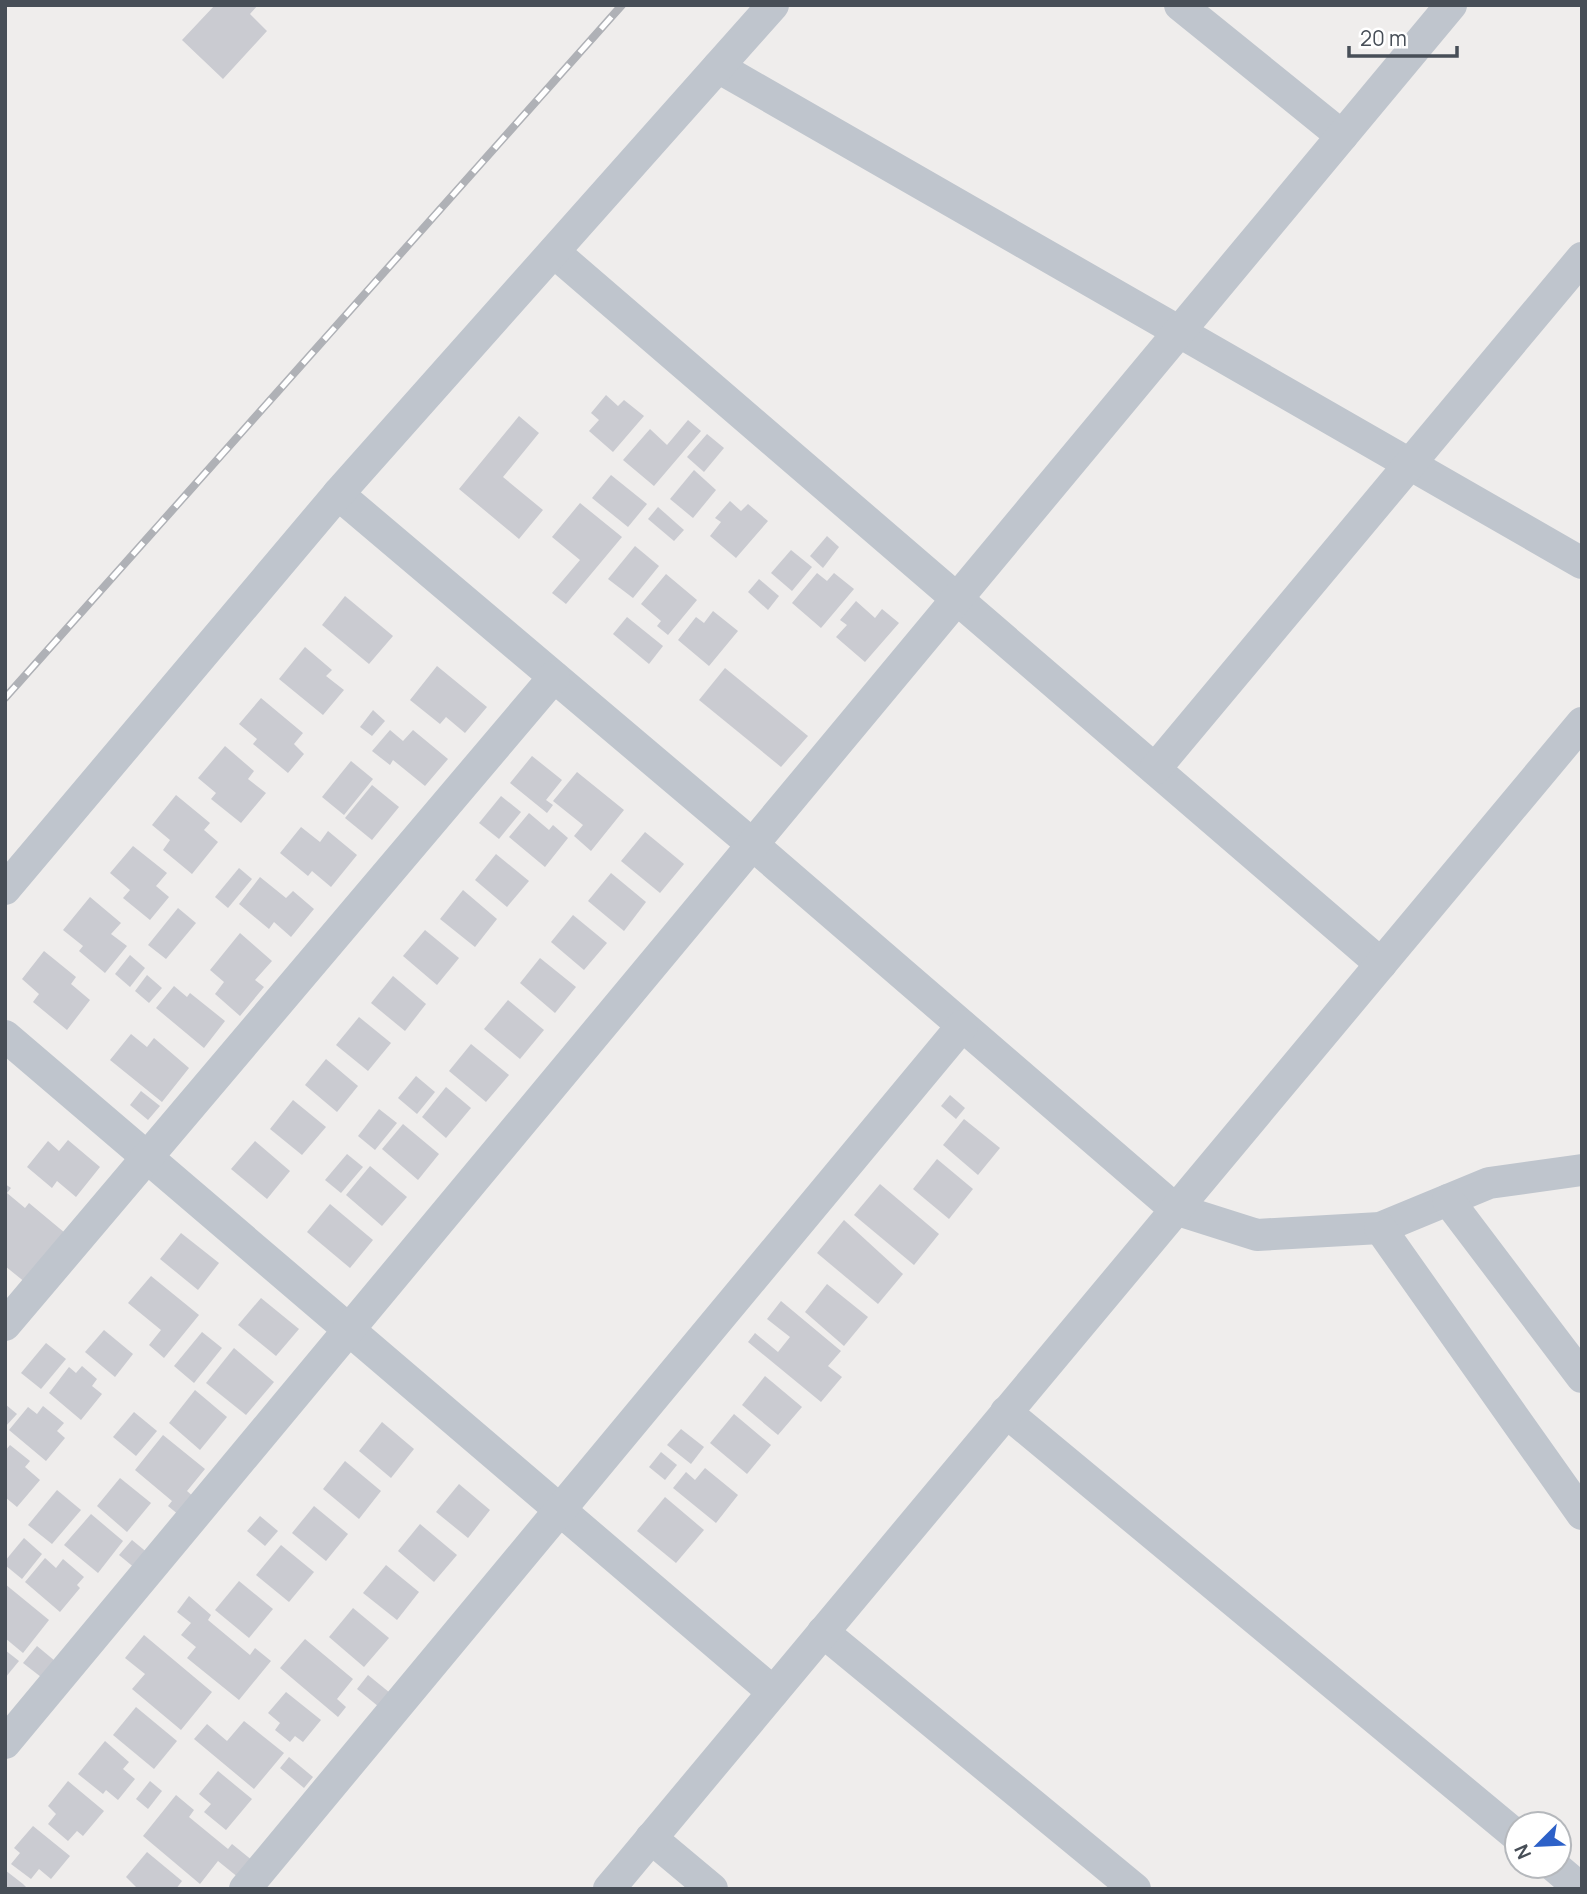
<svg xmlns="http://www.w3.org/2000/svg" width="1587" height="1894" viewBox="0 0 1587 1894" font-family="Manrope,sans-serif">
  <rect width="100%" height="100%" fill="#efedec"/>
  <g fill="#cacbd1">
    <path d="M215 5H258L250 14 267 31 223 79 182 40Z"/>
    <path d="M606 395 618 406 624 400 644 416 613 452 589 431 599 420 591 413Z"/>
    <path d="M519 416 539 433 503 477 543 510 519 539 459 489Z"/>
    <path d="M688 420 701 431 654 486 623 460 650 429 667 445Z"/>
    <path d="M707 434 724 448 704 472 687 457Z"/>
    <path d="M694 470 716 490 693 518 670 499Z"/>
    <path d="M611 475 647 504 628 527 592 498Z"/>
    <path d="M730 501 741 511 748 504 768 521 736 558 710 536 721 522 715 518Z"/>
    <path d="M580 503 622 537 566 604 552 593 580 560 552 537Z"/>
    <path d="M658 507 684 530 674 541 648 519Z"/>
    <path d="M827 536 839 547 823 568 810 556Z"/>
    <path d="M635 546 659 566 633 598 608 579Z"/>
    <path d="M791 550 812 567 792 591 771 573Z"/>
    <path d="M817 573 827 581 834 573 854 589 821 628 792 603Z"/>
    <path d="M666 574 697 600 668 635 657 626 661 621 641 604Z"/>
    <path d="M759 579 779 596 768 610 748 592Z"/>
    <path d="M345 596 393 636 369 664 322 625Z"/>
    <path d="M856 601 875 618 882 609 899 623 865 662 836 637 847 625 840 620Z"/>
    <path d="M713 611 738 631 709 666 678 640 696 617 704 623Z"/>
    <path d="M627 617 663 646 649 664 613 634Z"/>
    <path d="M305 647 332 670 326 676 344 690 323 715 279 679Z"/>
    <path d="M437 666 487 707 465 733 446 717 440 724 410 700Z"/>
    <path d="M725 668 808 736 781 767 699 700Z"/>
    <path d="M261 698 303 733 294 744 304 754 288 773 253 744 257 739 239 724Z"/>
    <path d="M373 710 385 721 372 736 360 727Z"/>
    <path d="M390 730 403 741 413 730 448 759 425 786 393 760 390 765 372 751Z"/>
    <path d="M225 746 254 771 248 779 266 793 241 823 211 799 216 793 198 778Z"/>
    <path d="M532 756 562 780 546 800 553 805 547 813 510 783Z"/>
    <path d="M351 761 373 779 344 815 322 797Z"/>
    <path d="M577 772 624 810 591 851 574 836 583 825 553 801Z"/>
    <path d="M372 785 399 807 372 840 345 818Z"/>
    <path d="M176 795 210 823 204 830 218 842 192 874 163 850 170 840 152 825Z"/>
    <path d="M501 796 521 812 499 839 479 823Z"/>
    <path d="M529 813 549 830 553 825 568 838 545 867 509 837Z"/>
    <path d="M301 827 320 842 328 831 357 855 331 887 312 871 308 876 280 853Z"/>
    <path d="M645 832 684 864 660 893 621 861Z"/>
    <path d="M133 846 167 873 156 886 169 897 150 920 123 898 130 890 110 873Z"/>
    <path d="M496 854 529 881 507 907 475 880Z"/>
    <path d="M239 868 252 879 228 908 215 897Z"/>
    <path d="M611 873 646 902 624 931 588 901Z"/>
    <path d="M260 877 286 898 293 891 314 909 291 937 274 922 269 929 239 904Z"/>
    <path d="M463 890 497 919 475 947 440 919Z"/>
    <path d="M90 897 121 923 111 934 127 946 105 973 79 951 83 946 63 930Z"/>
    <path d="M178 908 196 923 166 959 148 945Z"/>
    <path d="M573 915 607 943 584 970 551 942Z"/>
    <path d="M425 930 459 958 437 985 403 956Z"/>
    <path d="M240 933 272 961 255 980 264 987 240 1016 215 994 224 982 210 970Z"/>
    <path d="M44 951 76 977 71 984 90 1000 67 1030 33 1002 39 994 22 979Z"/>
    <path d="M130 955 145 968 130 987 115 974Z"/>
    <path d="M540 958 576 987 555 1013 520 983Z"/>
    <path d="M147 975 162 988 149 1003 135 991Z"/>
    <path d="M393 976 426 1004 405 1031 371 1003Z"/>
    <path d="M174 986 187 997 190 993 225 1021 204 1048 156 1008Z"/>
    <path d="M508 1000 544 1030 520 1059 484 1029Z"/>
    <path d="M359 1017 391 1043 368 1071 336 1045Z"/>
    <path d="M131 1034 147 1047 154 1038 189 1068 162 1102 110 1060Z"/>
    <path d="M471 1044 509 1075 486 1102 449 1071Z"/>
    <path d="M326 1059 358 1086 337 1112 305 1085Z"/>
    <path d="M416 1076 435 1092 417 1114 398 1098Z"/>
    <path d="M446 1087 471 1108 446 1138 422 1117Z"/>
    <path d="M141 1091 160 1106 148 1120 130 1105Z"/>
    <path d="M950 1095 965 1108 956 1119 941 1106Z"/>
    <path d="M293 1100 326 1127 302 1155 270 1129Z"/>
    <path d="M379 1109 397 1123 375 1150 358 1136Z"/>
    <path d="M964 1119 1000 1148 978 1175 943 1145Z"/>
    <path d="M403 1124 439 1154 418 1180 382 1149Z"/>
    <path d="M68 1140 100 1167 76 1197 57 1181 52 1188 27 1167 48 1141 59 1151Z"/>
    <path d="M255 1141 290 1171 267 1199 231 1169Z"/>
    <path d="M347 1154 363 1167 341 1193 325 1180Z"/>
    <path d="M937 1159 973 1189 949 1219 913 1189Z"/>
    <path d="M370 1166 407 1197 382 1226 346 1195Z"/>
    <path d="M5 1184 11 1188 7 1193 25 1208 29 1203 71 1238 31 1287 5 1266Z"/>
    <path d="M880 1184 939 1234 914 1265 854 1215Z"/>
    <path d="M330 1204 373 1240 350 1268 307 1232Z"/>
    <path d="M844 1220 903 1274 878 1304 817 1253Z"/>
    <path d="M181 1233 219 1263 198 1290 160 1259Z"/>
    <path d="M151 1276 199 1315 164 1358 149 1345 161 1330 128 1303Z"/>
    <path d="M827 1284 868 1317 844 1346 805 1312Z"/>
    <path d="M261 1298 299 1329 276 1356 238 1325Z"/>
    <path d="M781 1301 841 1351 828 1366 842 1377 821 1402 748 1342 755 1333 778 1352 790 1337 767 1319Z"/>
    <path d="M104 1330 133 1354 115 1377 85 1352Z"/>
    <path d="M202 1332 222 1348 194 1383 174 1366Z"/>
    <path d="M46 1343 66 1359 41 1389 21 1373Z"/>
    <path d="M234 1348 274 1382 246 1415 206 1383Z"/>
    <path d="M82 1366 97 1379 92 1386 102 1394 81 1420 49 1393 69 1367 76 1373Z"/>
    <path d="M765 1376 802 1407 778 1435 742 1405Z"/>
    <path d="M195 1390 227 1417 200 1450 169 1423Z"/>
    <path d="M5 1404 17 1414 5 1427Z"/>
    <path d="M43 1406 64 1423 57 1431 65 1438 46 1461 9 1430 28 1407 37 1414Z"/>
    <path d="M134 1412 157 1431 136 1456 113 1437Z"/>
    <path d="M734 1414 771 1445 747 1474 710 1443Z"/>
    <path d="M382 1422 414 1449 391 1478 359 1451Z"/>
    <path d="M681 1429 704 1447 691 1464 667 1445Z"/>
    <path d="M163 1435 205 1469 187 1491 204 1506 190 1524 168 1506 172 1501 135 1470Z"/>
    <path d="M10 1445 30 1461 25 1467 40 1480 17 1507 5 1497V1451Z"/>
    <path d="M661 1452 677 1465 665 1480 649 1467Z"/>
    <path d="M345 1461 381 1491 359 1519 323 1489Z"/>
    <path d="M705 1468 738 1495 716 1523 673 1488 686 1472 695 1480Z"/>
    <path d="M120 1478 151 1503 127 1532 97 1506Z"/>
    <path d="M459 1484 490 1510 468 1538 436 1512Z"/>
    <path d="M57 1490 81 1510 52 1544 28 1525Z"/>
    <path d="M665 1497 704 1530 676 1563 637 1531Z"/>
    <path d="M314 1506 348 1534 326 1561 292 1533Z"/>
    <path d="M91 1514 123 1541 98 1573 64 1545Z"/>
    <path d="M260 1516 278 1531 265 1546 247 1531Z"/>
    <path d="M420 1524 457 1555 434 1582 398 1551Z"/>
    <path d="M24 1538 42 1554 22 1579 5 1565V1561Z"/>
    <path d="M132 1540 149 1554 136 1569 119 1555Z"/>
    <path d="M281 1545 314 1572 289 1602 256 1575Z"/>
    <path d="M45 1558 56 1568 63 1559 84 1577 77 1585 80 1588 60 1612 25 1582Z"/>
    <path d="M386 1565 419 1592 397 1620 363 1593Z"/>
    <path d="M239 1581 273 1609 249 1638 215 1610Z"/>
    <path d="M5 1584 49 1620 23 1653 5 1638Z"/>
    <path d="M189 1596 211 1615 208 1620 250 1655 255 1648 271 1661 239 1700 187 1658 196 1647 181 1635 191 1623 177 1612Z"/>
    <path d="M353 1608 389 1638 364 1667 329 1637Z"/>
    <path d="M144 1635 212 1692 181 1730 132 1689 145 1674 125 1658Z"/>
    <path d="M305 1639 353 1679 337 1699 346 1707 338 1717 280 1668Z"/>
    <path d="M37 1646 55 1661 41 1677 23 1663Z"/>
    <path d="M5 1650 19 1661 5 1678Z"/>
    <path d="M368 1675 395 1697 384 1711 357 1689Z"/>
    <path d="M286 1692 321 1720 303 1742 295 1736 290 1742 275 1730 280 1723 268 1713Z"/>
    <path d="M136 1707 177 1741 154 1769 113 1735Z"/>
    <path d="M244 1721 284 1753 254 1789 194 1739 207 1724 227 1741Z"/>
    <path d="M105 1741 129 1762 123 1769 135 1779 118 1800 106 1790 103 1794 78 1774Z"/>
    <path d="M289 1757 313 1777 304 1788 280 1768Z"/>
    <path d="M218 1771 252 1799 226 1830 204 1812 211 1804 199 1794Z"/>
    <path d="M68 1781 104 1811 83 1836 77 1831 68 1841 48 1824 56 1814 48 1806Z"/>
    <path d="M150 1781 162 1791 148 1809 136 1799Z"/>
    <path d="M176 1795 194 1810 189 1817 228 1849 232 1844 253 1861 239 1878 218 1861 200 1884 143 1836Z"/>
    <path d="M33 1826 70 1856 51 1879 39 1869 31 1879 11 1864 20 1853 14 1848Z"/>
    <path d="M147 1852 182 1881 176 1889H138L126 1877Z"/>
    <path d="M5 1870 23 1884 28 1889H5Z"/>
  </g>
  <g fill="none" stroke-linecap="round" stroke-linejoin="round">
    <g stroke="#bfc5cd" stroke-width="32">
      <path d="M1180 5 1342 136"/>
      <path d="M718 67 1582 563"/>
      <path d="M554 252 1381 964"/>
      <path d="M338 494 753 845 1175 1209 1257 1235 1380 1228 1489 1183 1582 1170"/>
      <path d="M1155 769 1582 258"/>
      <path d="M5 889 338 494 773 5"/>
      <path d="M5 1036 773 1692"/>
      <path d="M1448 1200 1582 1377"/>
      <path d="M1380 1228 1582 1514"/>
      <path d="M5 1325 554 677"/>
      <path d="M1006 1412 1517 1836"/>
      <path d="M823 1632 1135 1889"/>
      <path d="M5 1743 1451 5"/>
      <path d="M651 1838 712 1889"/>
      <path d="M1554 1866 1581 1889"/>
      <path d="M245 1889 962 1026"/>
      <path d="M609 1889 1582 723"/>
    </g>
    <g stroke="#afb1b6" stroke-width="8">
      <path id="rail" d="M5 698 622 5"/>
    </g>
    <use href="#rail" stroke="#fff" stroke-width="5" stroke-dasharray="16" stroke-linecap="butt"/>
  </g>
  <rect width="1587" height="1894" fill="none" stroke="#474e57" stroke-width="14"/>
  <g transform="translate(1538 1845) rotate(246)"><circle r="33" fill="#ffffff" stroke="#b5b8bc" stroke-width="2"/>
  <path d="M0-5L12 26L0 18L-12 26Z" fill="#2d61c8"/>
  <text y="-10" font-size="19" font-weight="bold" text-anchor="middle" fill="#474e57">N</text>
  </g>
  <path d="M1349 46v10h108v-10" fill="none" stroke="#474e57" stroke-width="3.5"/>
  <text x="1360" y="46" font-size="21" fill="#474e57" stroke="#ffffff" stroke-width="5" paint-order="stroke">20 m</text>
</svg>
